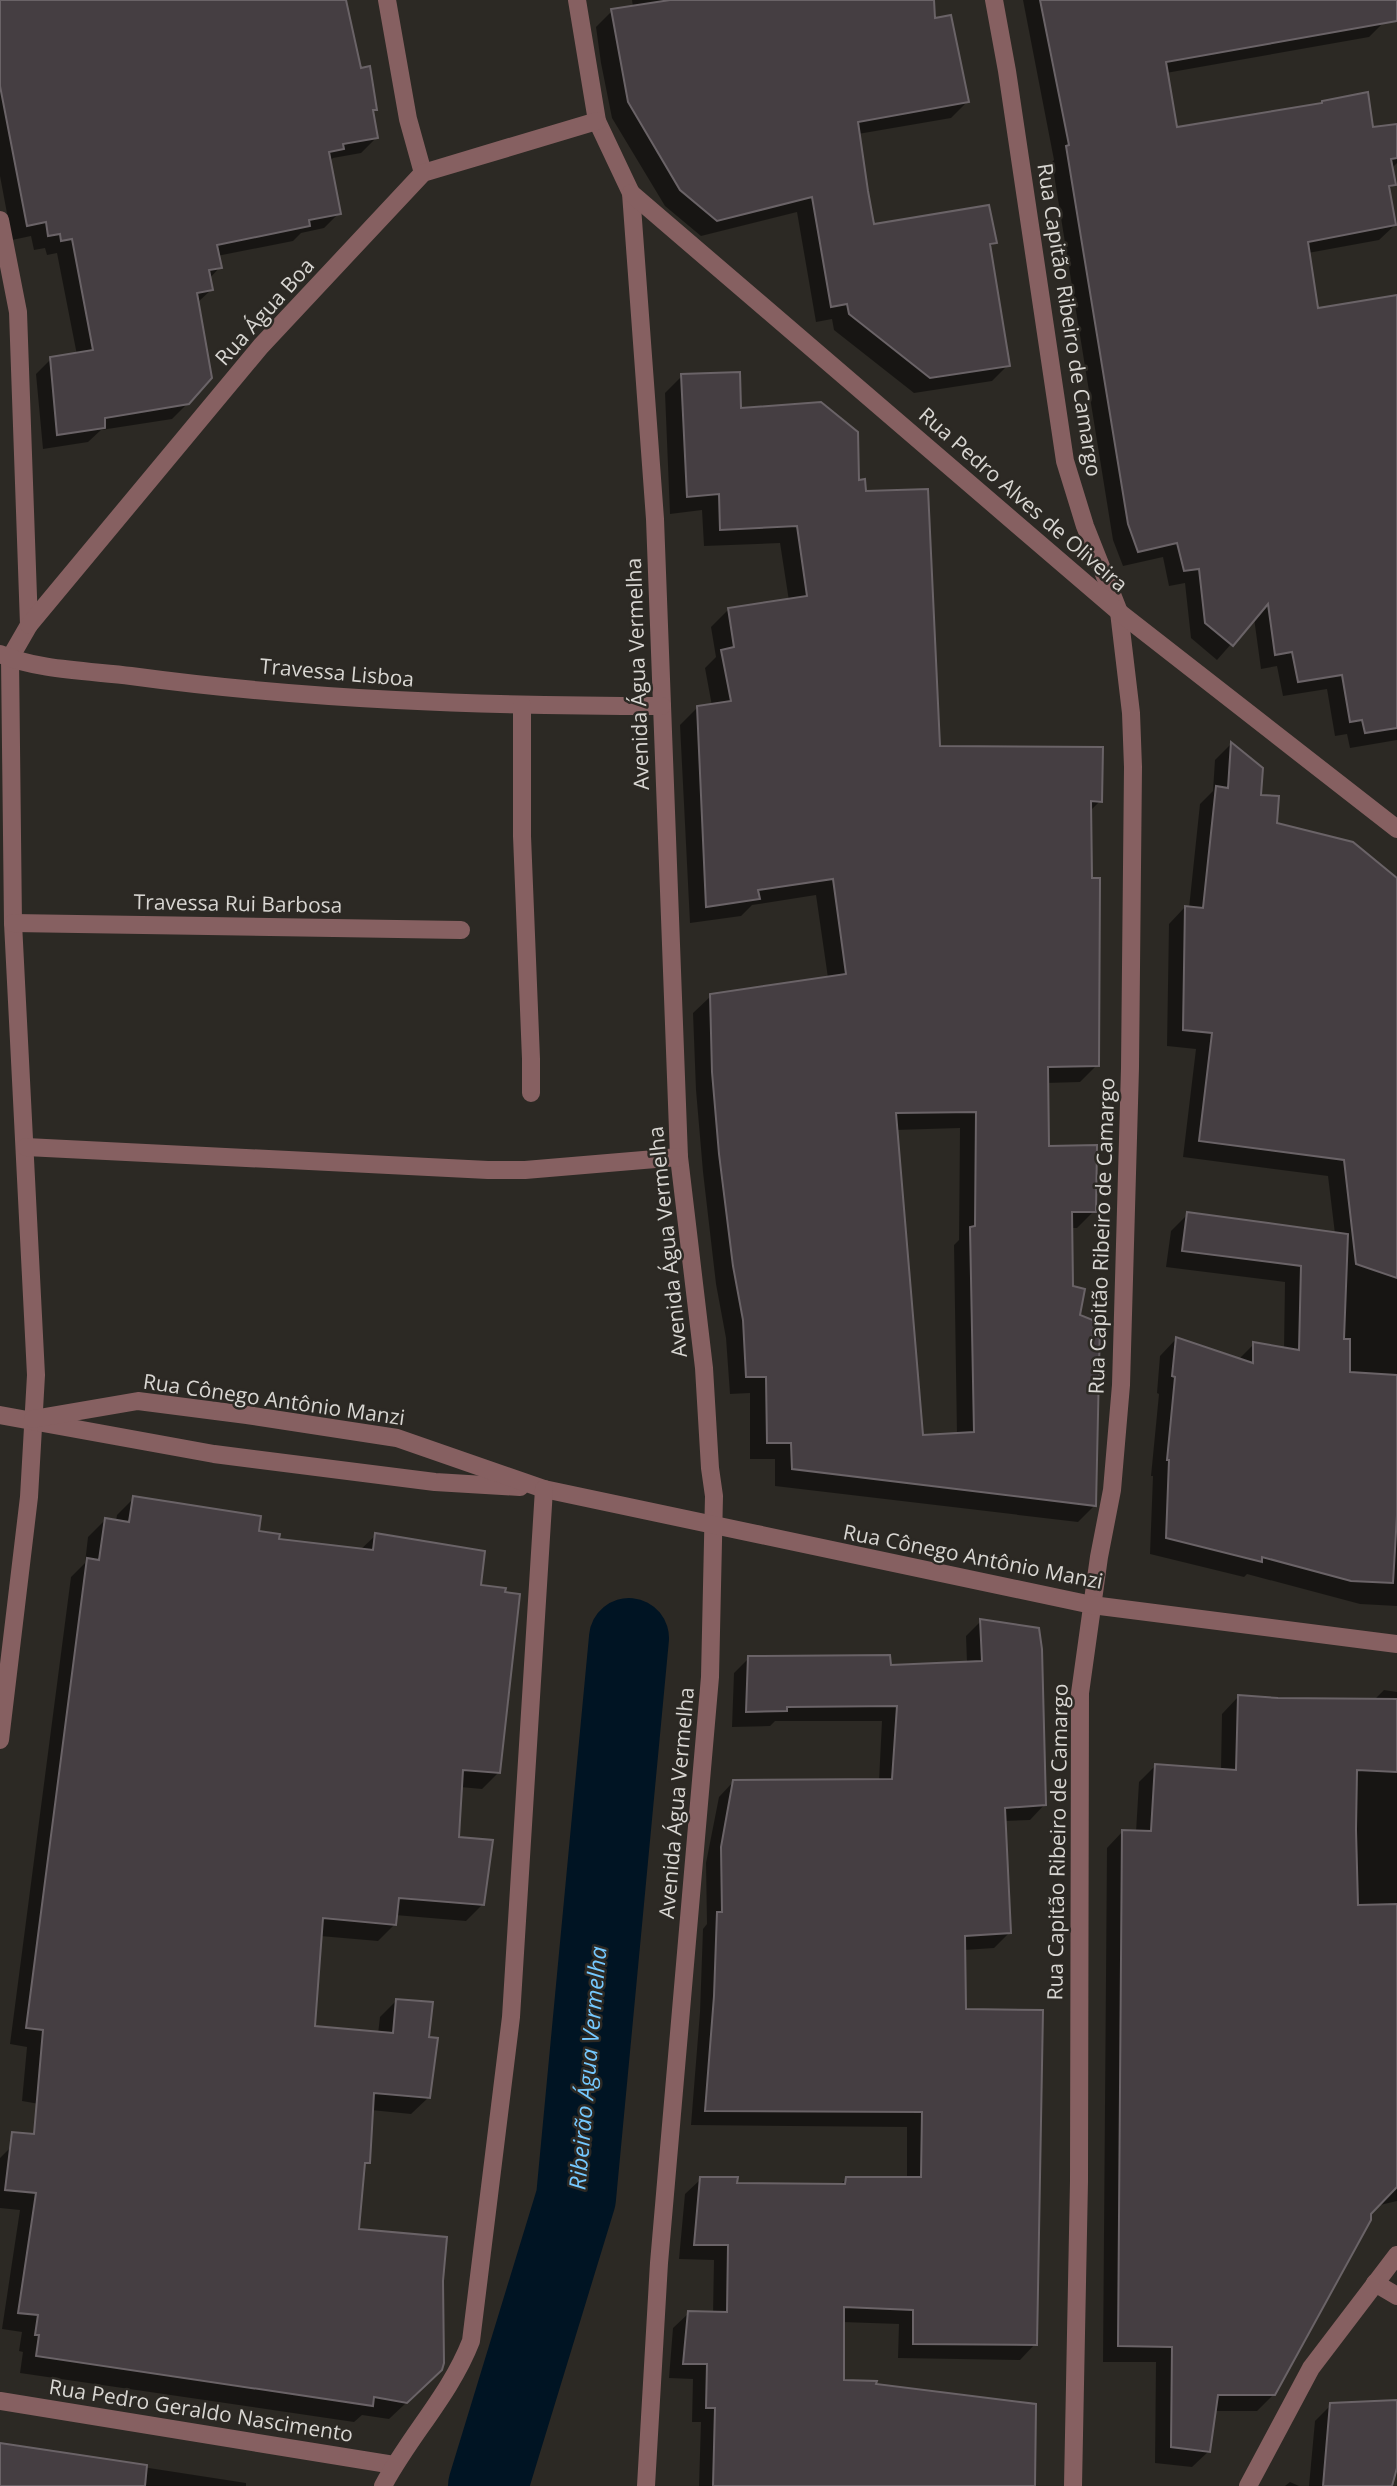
<svg xmlns="http://www.w3.org/2000/svg" width="1397" height="2486" viewBox="0 0 1397 2486" font-family="'Open Sans',sans-serif">
  <rect width="100%" height="100%" fill="#2c2924"/>
  <g fill="#0007" fill-rule="evenodd">
    <path d="M0 0H345L359 70 376 109 371 113 376 138 361 153 333 158 329 162 339 213 324 228 301 233 293 241 217 256 220 267 209 279 211 290 197 303 188 403 172 419 101 430 88 442 43 449 36 374 51 359 77 355 57 253 47 255 45 248 34 250 31 236 12 240 0 176Z"/>
    <path d="M632 0H925L967 102 951 118 858 134 873 226 995 242 989 248 1008 365 992 381 914 393 834 330 832 319 816 322 797 212 701 236 665 206 612 118 601 63 596 27 612 11 633 7Z"/>
    <path d="M1023 0H1381L1384 22 1369 37 1166 73 1175 129H1372L1397 125V163L1391 169 1394 184 1388 190 1395 225 1379 240 1308 253 1316 310 1397 297V740L1350 748 1347 734 1335 736 1327 689 1283 696 1277 666 1261 669 1254 618 1217 660 1191 638 1185 583 1169 586 1163 557 1123 566 1113 540 1052 162 1054 160Z"/>
    <path d="M682 376 858 482 864 493 939 748 1100 801 1089 812 1097 1065 1080 1082 1046 1083 1048 1148 1094 1211 1077 1228H1071L1072 1288 1078 1316 1095 1505 1078 1522 775 1486V1459H750V1393L730 1394 726 1338 716 1284 703 1172 696 1090 693 1013 711 996 828 978 816 895 752 905 741 916 690 923 680 725 697 708 712 706 705 668 716 657 711 627 728 610 789 601 780 543 704 546 702 510 670 514 665 393ZM960 1128 959 1240 954 1245 957 1435 922 1436 895 1130Z"/>
    <path d="M1231 744 1261 769 1260 797 1275 824 1397 881V1606L1360 1604 1247 1574 1244 1577 1150 1554 1153 1476H1151L1159 1394 1157 1393 1160 1356 1176 1339 1238 1360 1254 1344 1284 1349 1285 1282 1166 1267 1171 1231 1188 1214 1335 1234 1328 1176 1183 1157 1196 1049 1167 1046 1169 924 1185 907 1189 908 1200 804 1213 791 1215 760Z"/>
    <path d="M134 1498 277 1540 360 1550 376 1535 480 1586 499 1772 482 1789 460 1787 457 1838 483 1904 466 1921 395 1915V1924L378 1941 320 1936 313 2027 378 2034 380 2017 397 2000 428 2039 429 2097 411 2114 371 2110 368 2162 363 2167 357 2231 423 2387 389 2419 362 2415 354 2422 20 2373 23 2352 19 2351 22 2332 2 2329 20 2210 0 2208V2158L11 2147 173 2127 22 2101 27 2047 10 2044 71 1577 85 1563 88 1537 105 1520 116 1521 117 1515Z"/>
    <path d="M981 1621 1045 1804 1030 1820 1004 1821 1009 1933 994 1948 964 1950 965 2011 1035 2344 1020 2360 898 2358 899 2324 842 2322V2382L875 2386 1032 2486H699L701 2422H692L693 2379 669 2378 673 2328 689 2313 713 2314 714 2260 679 2259 685 2194 701 2179 736 2185H840L846 2179H907V2127L691 2125 700 2012 703 1929 707 1924 706 1863 719 1797 734 1781H879L882 1721H775L770 1726 732 1727 734 1673 749 1658 889 1667 967 1663 966 1636Z"/>
    <path d="M1384 1690 1397 1692V2201L1376 2206 1369 2214 1274 2394 1257 2411H1214L1209 2451 1192 2467 1155 2463 1156 2362H1103L1107 1848 1123 1831 1136 1832 1139 1782 1155 1766 1221 1770 1222 1714 1238 1697 1373 1701Z"/>
    <path d="M1331 2405 1397 2412V2461L1391 2486H1309L1315 2421Z"/>
    <path d="M0 2445 246 2483V2486H0Z"/>
    <path d="M1290 2482 1299 2486H1285Z"/>
  </g>
  <g fill="none" stroke-linecap="round" stroke-linejoin="round">
    <path stroke="#001423" stroke-width="80" d="M488 2486 576 2198 629 1638"/>
  </g>
  <g fill="#453e42" stroke="#6a6367" stroke-width="2" fill-rule="evenodd">
    <path d="M0 0H346L361 68 370 66 377 110H373L378 138 343 144 344 149 329 152 341 214 309 220 310 226 217 245 222 268 209 270 213 290 197 293 212 378 189 404 105 418V428L57 435 50 357 93 350 72 239 61 241 60 234 48 236 46 222 27 226 0 86Z"/>
    <path d="M670 0H934L935 18 951 15 969 102 858 122 868 191 874 224 989 205 997 243 990 244 1010 366 930 378 849 314 847 304 831 307 812 197 717 221 680 190 628 102 611 9Z"/>
    <path d="M1040 0H1397V21L1166 62 1177 127 1322 103V101L1368 92 1373 127 1397 124V158L1391 159 1396 185 1389 186 1396 225 1308 242 1318 308 1397 295V728L1365 733 1362 720 1350 722 1342 675 1298 682 1292 652 1275 655 1268 604 1233 646 1205 623 1199 569 1184 571 1177 543 1138 552 1128 524 1066 146 1069 145Z"/>
    <path d="M740 372 741 408 821 402 858 432 859 480 865 479 866 491 928 489 940 746 1103 747 1102 802 1091 801 1092 878H1100L1099 1066 1048 1067 1049 1146 1097 1145 1096 1212H1072L1073 1286 1085 1289 1080 1315 1100 1323 1096 1506 792 1469 791 1443H767L766 1377H746L743 1320 733 1266 719 1154 712 1072 710 994 846 974 833 879 758 890 760 899 706 907 697 706 731 701 721 650 734 647 728 608 807 596 797 526 720 530 719 494 687 497 681 374ZM976 1112 975 1226 970 1227 974 1432 923 1435 896 1113Z"/>
    <path d="M1231 742 1263 768 1261 795 1279 796 1277 823 1353 842 1397 878V1278L1356 1264 1344 1160 1199 1141 1212 1033 1183 1030 1185 906 1203 908 1216 786 1228 788Z"/>
    <path d="M1187 1212 1348 1234 1344 1339H1350V1372L1397 1375V1515L1393 1583 1351 1581 1262 1557V1562L1166 1538 1169 1460H1167L1175 1377 1172 1376 1176 1337 1253 1363V1342L1299 1350 1301 1266 1182 1251Z"/>
    <path d="M133 1496 261 1516 259 1531 280 1534 279 1539 373 1550 375 1533 485 1551 481 1585 506 1588 505 1592 520 1594 500 1773 463 1770 459 1837 493 1840 484 1905 399 1898 396 1925 323 1918 315 2026 393 2033 396 1999 433 2002 429 2037 438 2038 430 2098 374 2093 370 2163H365L359 2229 447 2237 443 2281 444 2363 442 2370 407 2403 374 2397 373 2406 36 2356 39 2335H35L38 2315 18 2313 36 2193 5 2190 12 2132 34 2134 43 2030 26 2028 87 1558 99 1560 105 1518 129 1522Z"/>
    <path d="M980 1619 1039 1628 1042 1649 1046 1805 1005 1808 1011 1933 965 1936 966 2009 1043 2010 1037 2345 913 2344V2310L844 2307V2380L877 2381 876 2384 1036 2404 1035 2486H713L715 2408H706L707 2364H683L688 2311 727 2312 728 2245H694L700 2177H738L737 2183 845 2184 846 2177H921L922 2112 705 2111 714 1996 717 1912H722L721 1847 733 1780 892 1779 897 1706 787 1707V1711L746 1712 748 1656 890 1655 891 1665 982 1661Z"/>
    <path d="M1238 1695 1278 1698 1397 1699V1772L1357 1770 1356 1830 1358 1905 1397 1904V2187L1371 2214V2220L1275 2395H1218L1210 2452 1171 2447 1172 2347 1118 2346 1122 1830 1151 1831 1155 1764 1236 1770Z"/>
    <path d="M1397 2400V2468L1392 2486H1323L1330 2403Z"/>
    <path d="M0 2443 147 2465 145 2486H0Z"/>
  </g>
  <g fill="none" stroke-linecap="round" stroke-linejoin="round">
    <g stroke="#866061" stroke-width="18">
      <path d="M387 0 408 119 423 173"/>
      <path d="M577 0 597 121 631 193 655 519 679 1157 704 1368 710 1468 714 1496 710 1677 659 2263 646 2486"/>
      <path d="M994 0 1007 71 1065 461 1085 526 1119 612 1131 713 1133 767 1130 1068 1121 1385 1112 1490 1099 1557 1080 1693 1079 2181 1073 2486"/>
      <path d="M631 193 1119 612 1397 829"/>
      <path d="M0 220 18 312 29 625 10 658 13 923 36 1375 29 1497 0 1740"/>
      <path d="M29 625 261 346 423 173 597 121"/>
      <path d="M0 654C35 670 92 671 131 676 307 700 484 706 662 706"/>
      <path d="M522 705V836L531 1059V1093"/>
      <path d="M13 923 461 930"/>
      <path d="M26 1147 488 1170H525L679 1157"/>
      <path d="M0 1415 214 1454 435 1482 520 1487"/>
      <path d="M33 1419 138 1401 247 1415 397 1438 544 1489 1092 1605 1397 1644"/>
      <path d="M1375 2283 1397 2296"/>
      <path d="M0 2401 394 2465"/>
      <path d="M383 2486C410 2435 450 2395 471 2341L511 2017 544 1489"/>
      <path d="M1248 2486 1311 2368 1397 2255"/>
    </g>
  </g>
  <g text-anchor="middle" stroke-width="5" stroke-linejoin="round" paint-order="stroke">
    <g font-size="21" fill="#d8d6d2" stroke="#2c2924">
      <text transform="translate(265 312) rotate(-48)" y="7">Rua Água Boa</text>
      <text transform="translate(1069 320) rotate(81)" y="7">Rua Capitão Ribeiro de Camargo</text>
      <text transform="translate(1023 500) rotate(41)" y="7">Rua Pedro Alves de Oliveira</text>
      <text transform="translate(337 673) rotate(5)" y="7">Travessa Lisboa</text>
      <text transform="translate(638 674) rotate(-92)" y="7">Avenida Água Vermelha</text>
      <text transform="translate(238 904) rotate(1)" y="7">Travessa Rui Barbosa</text>
      <text transform="translate(1102 1236) rotate(-88)" y="7">Rua Capitão Ribeiro de Camargo</text>
      <text transform="translate(668 1242) rotate(-96)" y="7">Avenida Água Vermelha</text>
      <text transform="translate(274 1400) rotate(8)" y="7">Rua Cônego Antônio Manzi</text>
      <text transform="translate(973 1557) rotate(11)" y="7">Rua Cônego Antônio Manzi</text>
      <text transform="translate(677 1803) rotate(-85)" y="7">Avenida Água Vermelha</text>
      <text transform="translate(1058 1842) rotate(-89)" y="7">Rua Capitão Ribeiro de Camargo</text>
      <text transform="translate(201 2411) rotate(9)" y="7">Rua Pedro Geraldo Nascimento</text>
    </g>
    <g font-size="23" font-style="italic" fill="#75c9ff" stroke="#2c2924">
      <text transform="translate(588 2068) rotate(-85)" y="8">Ribeirão Água Vermelha</text>
    </g>
  </g>
</svg>
